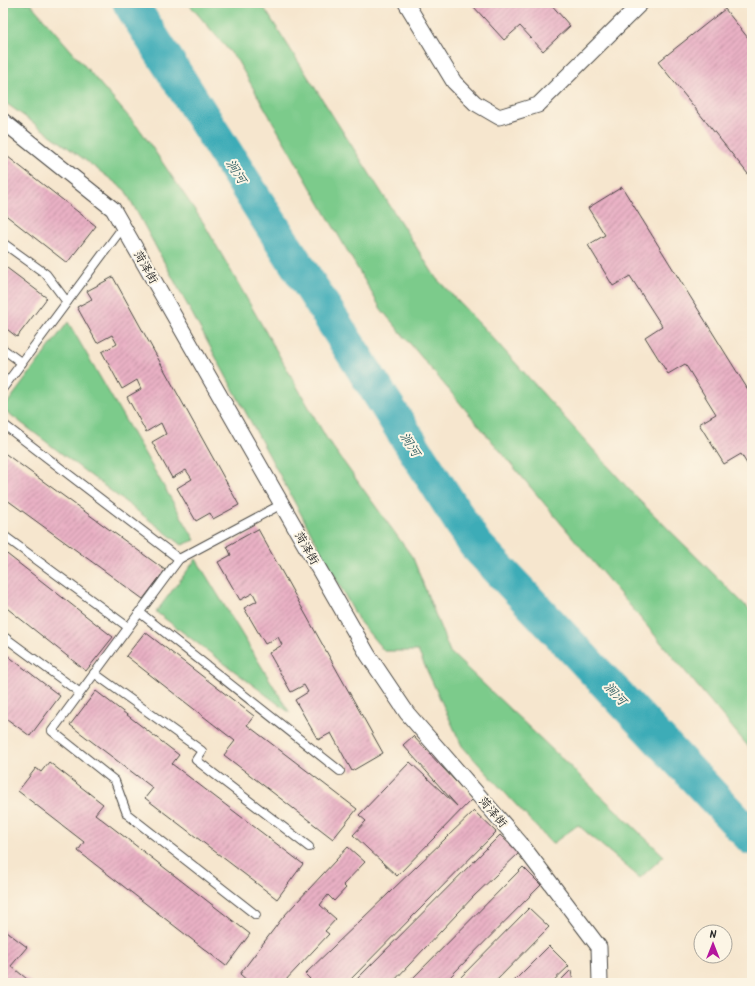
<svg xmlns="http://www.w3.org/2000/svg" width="755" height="986" viewBox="0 0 755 986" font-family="Kalam,'LXGW WenKai TC',sans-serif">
  <defs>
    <pattern id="building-hatch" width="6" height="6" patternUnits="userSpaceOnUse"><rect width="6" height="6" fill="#e9b0c4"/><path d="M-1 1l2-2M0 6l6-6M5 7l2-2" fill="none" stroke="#bd8f9f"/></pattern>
  </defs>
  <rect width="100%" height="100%" fill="#fcf5e5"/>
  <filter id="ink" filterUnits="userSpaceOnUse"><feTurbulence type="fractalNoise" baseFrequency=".025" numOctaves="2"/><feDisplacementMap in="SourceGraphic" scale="8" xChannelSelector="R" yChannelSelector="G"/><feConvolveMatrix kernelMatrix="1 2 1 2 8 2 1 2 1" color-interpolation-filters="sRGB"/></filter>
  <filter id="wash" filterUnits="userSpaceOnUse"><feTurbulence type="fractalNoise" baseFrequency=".012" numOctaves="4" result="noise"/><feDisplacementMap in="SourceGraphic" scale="16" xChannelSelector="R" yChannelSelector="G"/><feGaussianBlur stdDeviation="0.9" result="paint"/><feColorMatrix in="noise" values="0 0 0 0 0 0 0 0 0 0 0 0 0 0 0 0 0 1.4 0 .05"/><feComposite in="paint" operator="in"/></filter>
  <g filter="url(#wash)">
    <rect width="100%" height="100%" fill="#f6e6ce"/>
    <g fill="#7ccb8b" stroke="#547b5b">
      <path d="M3 3H30L141 131 203 222 327 439 413 558 450 652 664 856 640 878 578 825 552 844 462 746 418 651H384L359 621 125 190 81 157 3 101Z"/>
      <path d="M188 3H261L436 278 494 339 635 496 752 612V751L381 309 237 60Z"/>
      <path d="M68 322 195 540 182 545 3 409Z"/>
      <path d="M196 559 290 713 156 612Z"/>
    </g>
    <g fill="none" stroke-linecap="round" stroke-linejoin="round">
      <path stroke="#3cacb7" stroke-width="35" d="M130 3 475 544 752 838"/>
    </g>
    <g id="blocks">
      <g fill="url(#building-hatch)">
        <path d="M476 3H550L570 26 543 51 520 26 504 40 473 6Z"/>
        <path d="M725 9 752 43V179L658 62Z"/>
        <path d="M3 153 96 226 67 263 3 213Z"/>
        <path d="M622 187 752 396V472L741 454 724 464 699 424 716 414 685 364 668 374 645 337 662 326 630 276 613 286 588 245 605 235 588 208Z"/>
        <path d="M3 265 47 298 17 337 3 326Z"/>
        <path d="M113 277 239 505 213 519 210 513 196 521 177 488 192 479 186 470 172 478 152 442 166 434 161 423 146 432 127 397 141 389 137 380 122 389 102 352 117 344 112 335 97 343 77 307 92 299 87 291Z"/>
        <path d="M3 452 165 570 143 599 3 497Z"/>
        <path d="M258 529 383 753 352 771 331 733 318 740 295 700 308 692 304 685 291 692 269 653 282 645 278 637 265 644 244 608 257 601 253 593 240 600 218 562 231 555 227 546Z"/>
        <path d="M3 551 113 637 86 671 3 605Z"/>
        <path d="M145 632 254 716 247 725 357 809 333 839 224 755 235 741 126 656Z"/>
        <path d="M3 652 60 696 30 736 3 716Z"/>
        <path d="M96 691 179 755 172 764 303 864 277 899 145 798 153 788 70 725Z"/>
        <path d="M413 736 472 799 397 876 353 835 366 821 359 815 410 762 458 807 403 745Z"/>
        <path d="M49 762 103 804 95 814 250 934 226 966 78 851 84 842 18 791 36 768 41 772Z"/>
        <path d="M474 811 496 832 347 983H306L310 979 305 974Z"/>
        <path d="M500 835 519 853 474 896 392 983H353Z"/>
        <path d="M348 847 365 862 343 885 346 888 334 901 328 895 320 905 336 919 325 931 329 934 283 983H250L240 974 283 917Z"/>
        <path d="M523 867 541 885 444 983H408Z"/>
        <path d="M529 908 549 927 494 983H455Z"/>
        <path d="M3 929 27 947 11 966 32 983H3Z"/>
        <path d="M549 946 569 966 551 983H512Z"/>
        <path d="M571 970 573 983H558Z"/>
      </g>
    </g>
  </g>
  <g filter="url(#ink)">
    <use href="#blocks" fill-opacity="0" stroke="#494743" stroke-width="1"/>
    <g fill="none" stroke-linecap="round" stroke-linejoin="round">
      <g stroke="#494743" stroke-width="10">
        <g id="service">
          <path d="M3 243 46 274 67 302"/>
          <path d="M3 349 22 363"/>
          <path d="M3 388 123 227"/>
          <path d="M3 424 179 559"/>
          <path d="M3 535 128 627"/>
          <path d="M139 612 340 771"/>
          <path d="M3 636 79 692"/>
          <path d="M94 673 202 751 196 760 309 847"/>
          <path d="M256 915 127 814 115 781 52 731 179 559 282 504"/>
        </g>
      </g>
      <g stroke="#494743" stroke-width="17">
        <g id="minor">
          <path d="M406 3 454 82 475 103 499 117 538 105 641 3"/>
          <path d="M3 121 113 209 368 655 407 713 521 844 599 947 600 983"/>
        </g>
      </g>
      <use href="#service" stroke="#fff" stroke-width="8"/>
      <use href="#minor" stroke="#fff" stroke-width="15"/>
    </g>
  </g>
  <g text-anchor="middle" stroke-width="4" stroke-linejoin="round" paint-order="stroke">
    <g font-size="12" fill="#2b2b2b" stroke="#fcf5e5">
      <text transform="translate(146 267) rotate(60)" y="4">菏泽街</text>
      <text transform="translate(307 548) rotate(60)" y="4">菏泽街</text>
      <text transform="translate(493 812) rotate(49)" y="4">菏泽街</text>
    </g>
    <g font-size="13" font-style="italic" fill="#325f63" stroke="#fcf5e5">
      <text transform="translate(237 171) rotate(57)" y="5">涧河</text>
      <text transform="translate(411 444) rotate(57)" y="5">涧河</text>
      <text transform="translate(616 693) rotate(47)" y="5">涧河</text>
    </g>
  </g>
  <rect width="755" height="986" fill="none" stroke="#fcf5e5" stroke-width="16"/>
  <g transform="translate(713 944)"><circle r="19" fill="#fcf5e5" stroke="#a8a49b"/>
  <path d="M0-3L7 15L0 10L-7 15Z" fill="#b5179e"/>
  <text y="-6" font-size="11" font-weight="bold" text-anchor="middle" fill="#2b2b2b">N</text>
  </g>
</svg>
